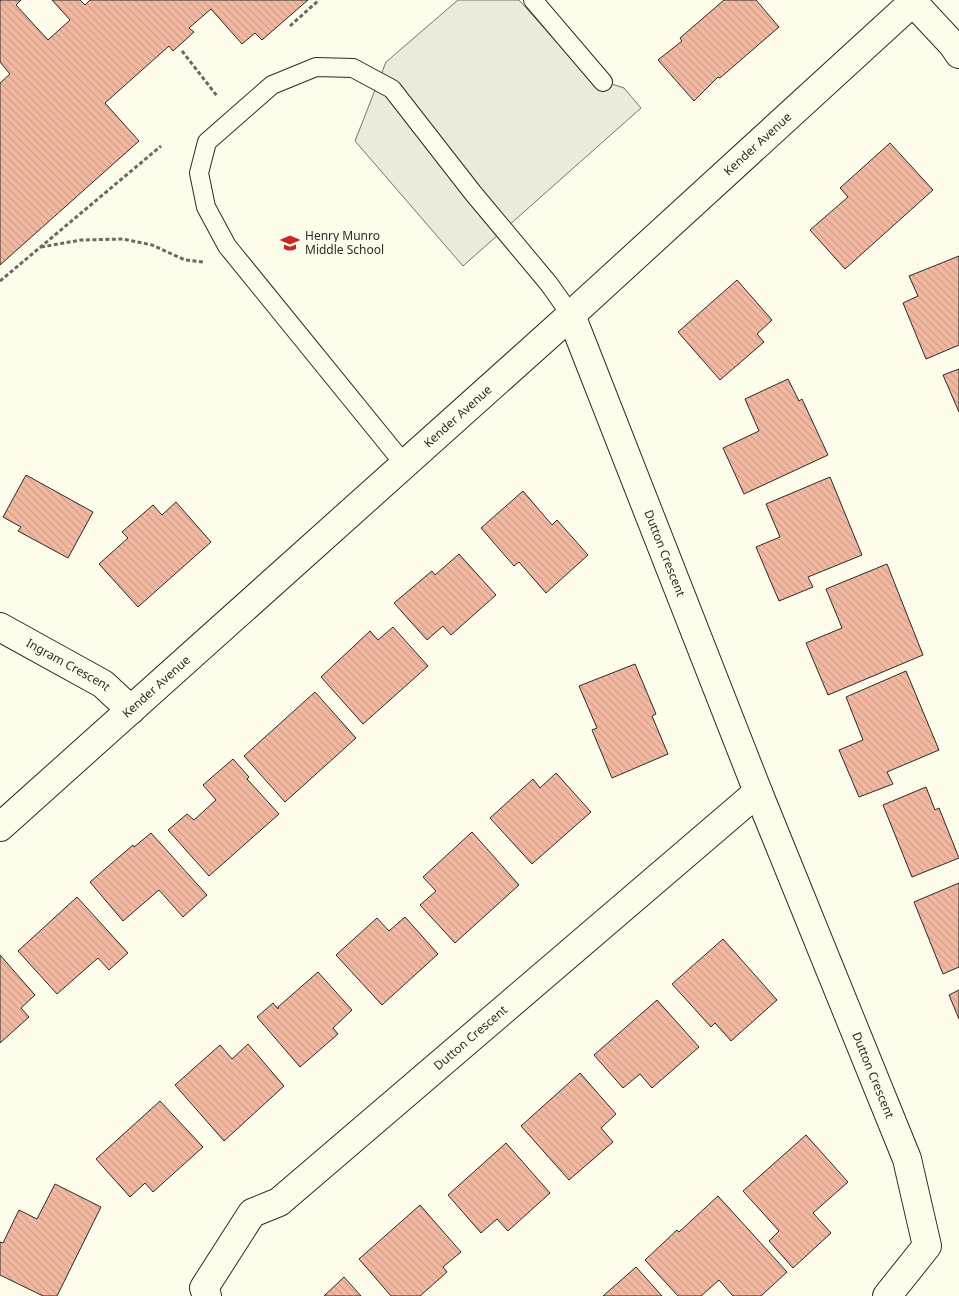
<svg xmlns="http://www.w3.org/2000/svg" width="959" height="1296" viewBox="0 0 959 1296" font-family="'Noto Sans',sans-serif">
  <defs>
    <pattern id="building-back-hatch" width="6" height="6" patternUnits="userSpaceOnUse" patternTransform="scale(1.25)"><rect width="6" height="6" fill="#f2b8a0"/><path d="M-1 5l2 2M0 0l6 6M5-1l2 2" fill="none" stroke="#d09e8a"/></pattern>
  </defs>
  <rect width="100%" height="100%" fill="#fdfbea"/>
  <path fill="#eceadb" stroke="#74746e" d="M458 0H519L587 76 624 88 641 108 463 266 355 141 386 62Z"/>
  <g fill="url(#building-back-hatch)" stroke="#2b2b2b">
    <path d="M0 0H21L16 5 48 40 70 20 52 0H80L85 5 90 0H308L262 40 255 33 242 44 211 9 189 28 194 32 173 51 169 46 105 103 139 141 0 265V83L10 74 0 62Z"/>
    <path d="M724 0H756L779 27 720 78 718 77 694 101 658 60 682 41 680 38Z"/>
    <path d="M890 143 933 190 845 269 810 230 848 197 840 188Z"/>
    <path d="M959 256V345L926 359 903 303 918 296 909 276Z"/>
    <path d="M737 280 772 320 757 334 764 342 720 380 678 332Z"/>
    <path d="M959 369V412L943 375Z"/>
    <path d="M788 379 799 401 802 399 828 455 744 494 723 448 759 431 745 399Z"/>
    <path d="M26 475 93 512 68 558 18 531 21 527 3 517Z"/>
    <path d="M830 477 862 555 808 577 813 587 779 601 756 547 780 537 766 504Z"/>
    <path d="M523 491 552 525 557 520 588 555 546 593 519 562 514 566 481 528Z"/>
    <path d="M176 502 211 542 138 607 99 564 128 538 122 532 153 505 162 515Z"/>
    <path d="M459 554 496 595 451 635 443 626 427 640 394 603 432 571 435 575Z"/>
    <path d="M887 564 923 655 828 695 806 643 842 628 826 589Z"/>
    <path d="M393 627 428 666 363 724 321 677 370 631 378 640Z"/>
    <path d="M635 664 656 714 652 716 668 754 612 778 592 730 597 728 579 686Z"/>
    <path d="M906 671 939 750 887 772 893 784 859 797 839 750 863 740 846 697Z"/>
    <path d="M315 692 356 738 285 802 244 756Z"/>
    <path d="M233 759 249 777 247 779 279 814 209 876 168 830 187 814 194 820 216 800 203 785Z"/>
    <path d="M556 773 591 812 532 864 490 818 533 779 540 788Z"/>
    <path d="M926 787 935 810 939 808 959 858 912 877 883 805Z"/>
    <path d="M472 832 519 885 455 943 420 905 436 891 423 877Z"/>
    <path d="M151 833 207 895 183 917 159 890 123 921 90 882 133 845 134 847Z"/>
    <path d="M959 883V967L943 974 914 902Z"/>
    <path d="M77 897 128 953 109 970 98 958 57 994 18 951Z"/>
    <path d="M405 917 438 954 382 1005 336 955 377 918 389 931Z"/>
    <path d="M723 939 777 1000 731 1041 715 1023 711 1027 672 984Z"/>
    <path d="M0 955 35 995 21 1008 29 1017 0 1043Z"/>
    <path d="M318 972 352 1010 333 1028 338 1034 300 1067 257 1017 273 1003 278 1009V1007Z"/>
    <path d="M959 990V1019L949 995Z"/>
    <path d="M657 1000 699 1047 652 1088 640 1074 623 1088 594 1055Z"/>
    <path d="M248 1044 284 1086 224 1141 175 1085 220 1045 232 1059Z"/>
    <path d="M580 1073 616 1114 601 1128 613 1142 569 1180 521 1126Z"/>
    <path d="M160 1101 203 1147 153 1192 145 1183 130 1197 96 1159Z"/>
    <path d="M806 1135 848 1182 813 1213 831 1233 793 1268 769 1241 779 1231 743 1191Z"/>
    <path d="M506 1143 550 1193 508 1231 497 1219 481 1233 448 1195Z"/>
    <path d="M55 1184 101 1207 57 1296H43L0 1275V1242L3 1243 19 1210 37 1219Z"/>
    <path d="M718 1196 787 1272 761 1296H733L719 1280 701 1296H678L645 1260 677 1230 679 1232Z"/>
    <path d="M420 1205 461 1252 443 1267 447 1272 420 1296H391L359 1259Z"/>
    <path d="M636 1267 662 1296H603Z"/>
    <path d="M344 1277 361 1296H324Z"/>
  </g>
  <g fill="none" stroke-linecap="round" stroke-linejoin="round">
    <g stroke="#2b2b2b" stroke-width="20">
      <g id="service">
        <path d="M533 0 603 82"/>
        <path d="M405 465 227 246 206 207 199 173 207 142 272 85 316 67 353 68 392 89 473 193 549 284 571 315"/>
      </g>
    </g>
    <g stroke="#2b2b2b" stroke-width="30">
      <g id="minor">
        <path id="s1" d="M571 315 758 792 907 1159 927 1246 887 1296"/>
        <path id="s2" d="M0 627 103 684 131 710"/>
        <path id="s3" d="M0 827 571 315 913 2"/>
        <path id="s4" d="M207 1296 204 1288 252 1213 279 1202 758 792"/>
      </g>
    </g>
    <g stroke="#2b2b2b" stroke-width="30">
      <path id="tertiary" d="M911 0 953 45 959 54"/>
    </g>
    <g stroke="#6a6964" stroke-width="3" stroke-dasharray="4 2.5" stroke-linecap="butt">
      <path d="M290 26 319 0"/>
      <path d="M182 51 217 96"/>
      <path d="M41 247 81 240 123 239 152 245 185 260 203 262"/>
      <path d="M0 281 161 146"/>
    </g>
    <use href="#service" stroke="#fdfbea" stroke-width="18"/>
    <use href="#minor" stroke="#fdfbea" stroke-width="28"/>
    <use href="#tertiary" stroke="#fdfbea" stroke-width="28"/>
  </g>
  <defs>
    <g id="school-bare" transform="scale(1.5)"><path d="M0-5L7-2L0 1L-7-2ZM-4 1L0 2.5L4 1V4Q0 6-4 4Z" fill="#c62828" stroke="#fdfbea" stroke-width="2.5" paint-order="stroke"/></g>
  </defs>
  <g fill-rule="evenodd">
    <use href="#school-bare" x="290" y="243"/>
  </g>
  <g text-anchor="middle" stroke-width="4" stroke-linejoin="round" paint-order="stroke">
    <g font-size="12" fill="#2b2b2b" stroke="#fdfbea">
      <text dy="4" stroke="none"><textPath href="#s3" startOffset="1020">Kender Avenue</textPath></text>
      <text dy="4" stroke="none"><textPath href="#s3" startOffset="615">Kender Avenue</textPath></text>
      <text dy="4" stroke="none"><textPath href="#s1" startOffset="256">Dutton Crescent</textPath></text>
      <text dy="4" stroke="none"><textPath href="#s2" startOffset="78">Ingram Crescent</textPath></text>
      <text dy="4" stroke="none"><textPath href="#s3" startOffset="210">Kender Avenue</textPath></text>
      <text dy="4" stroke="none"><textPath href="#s4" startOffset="379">Dutton Crescent</textPath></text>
      <text dy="4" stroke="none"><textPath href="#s1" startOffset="818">Dutton Crescent</textPath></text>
    </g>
    <g font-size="12" fill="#2b2b2b" stroke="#fdfbea" text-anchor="start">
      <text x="305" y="240">Henry Munro<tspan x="305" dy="14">Middle School</tspan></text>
    </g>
  </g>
</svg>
